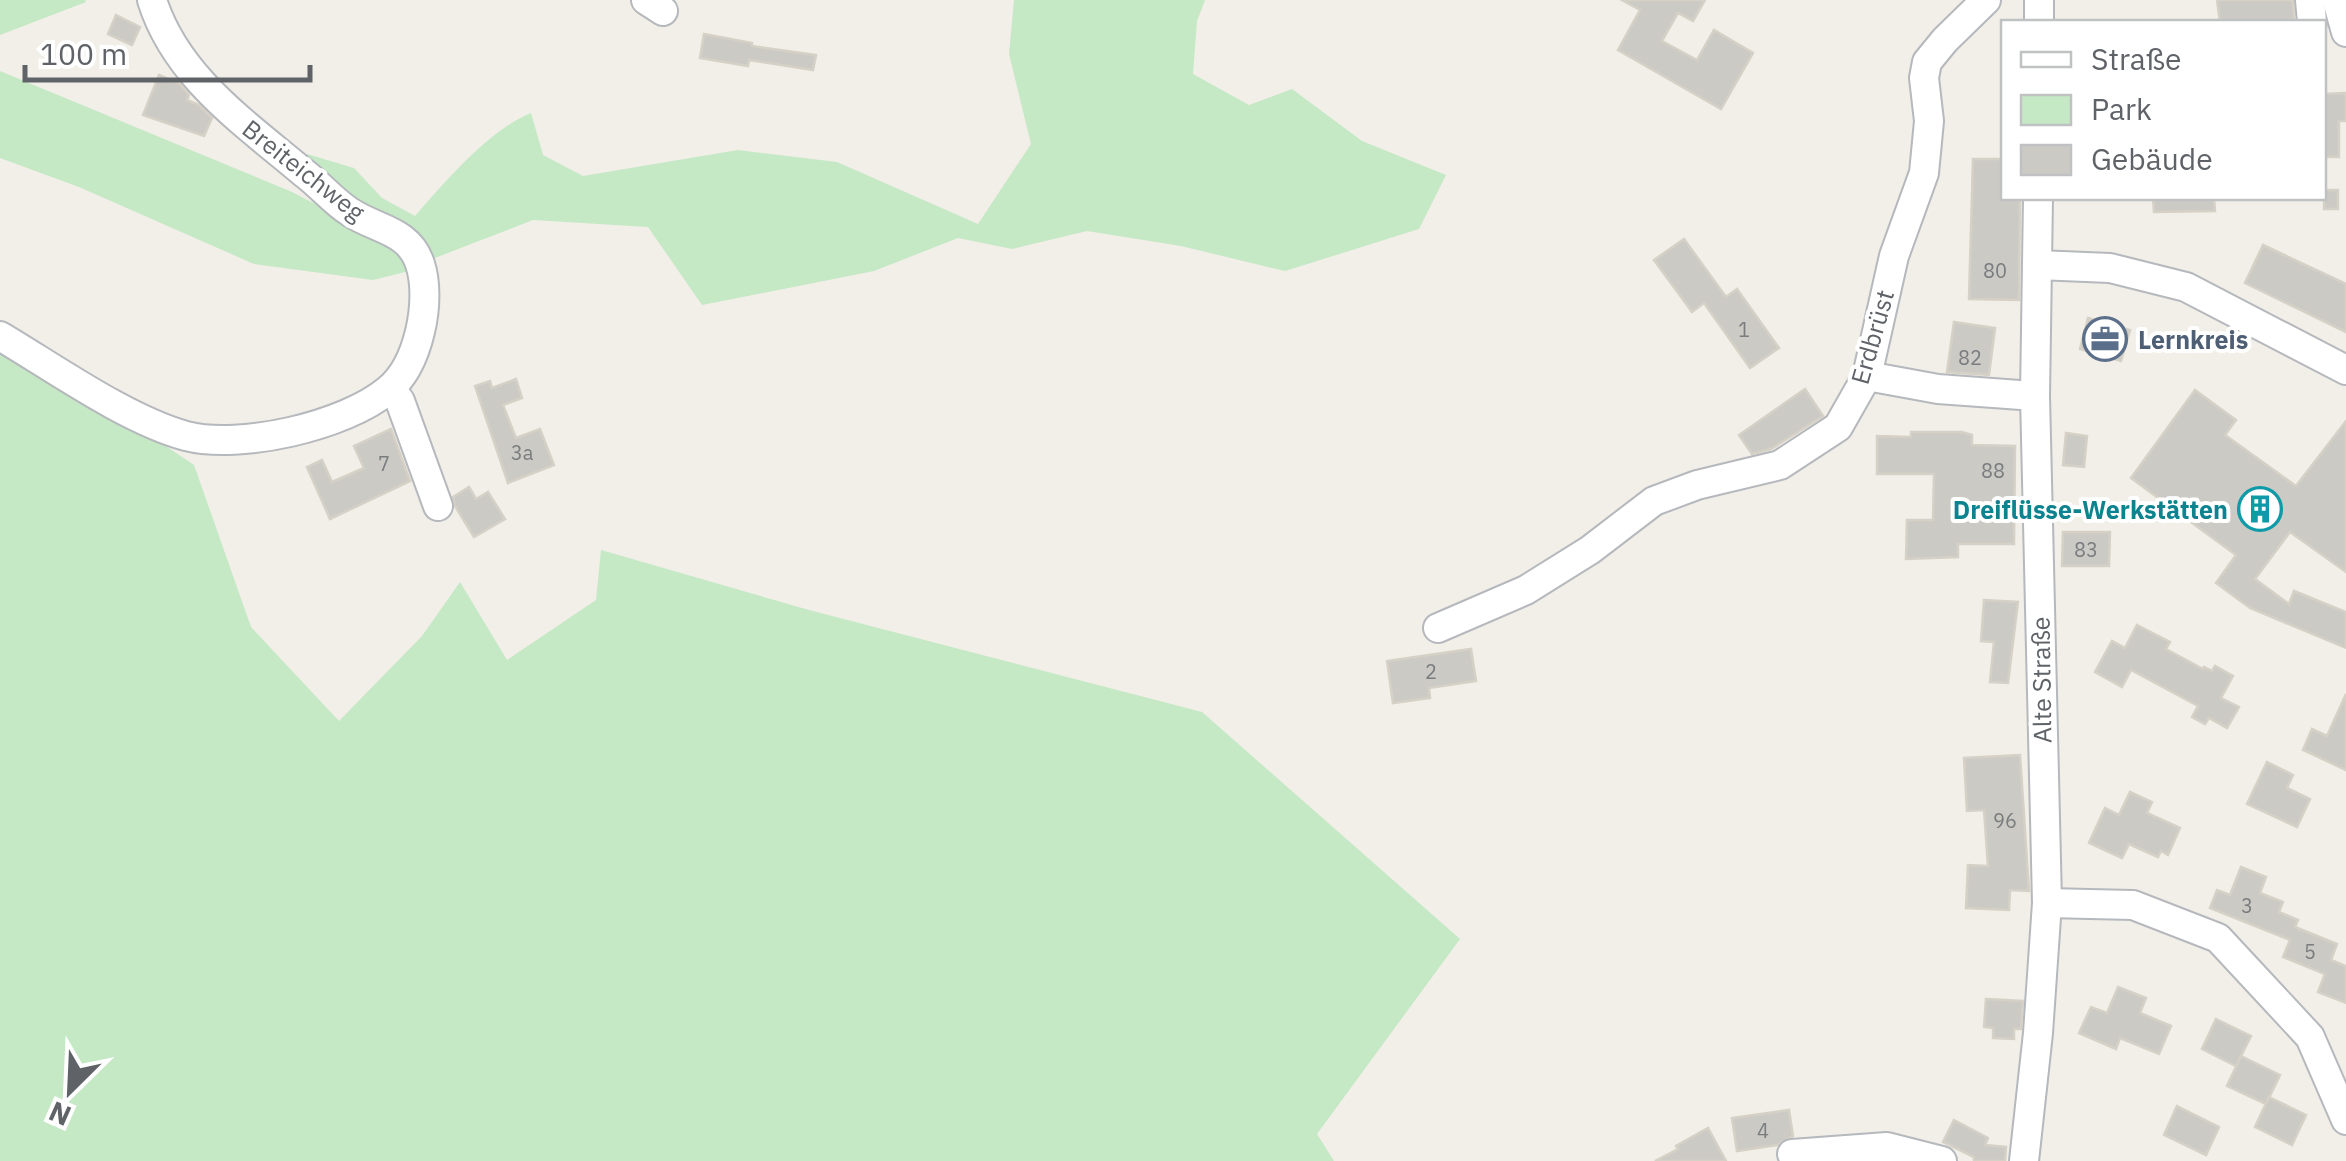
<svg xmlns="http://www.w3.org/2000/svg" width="2346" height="1161" font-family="'IBM Plex Sans',sans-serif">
<rect width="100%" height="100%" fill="#f1efe8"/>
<g fill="#c5e8c5">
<path d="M0 0H85L86 2 0 35Z"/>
<path d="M1014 0H1205L1197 21 1193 74 1249 105 1292 89 1362 141 1446 175 1419 229 1285 271 1181 246 1087 231 1012 249 958 238 874 271 702 305 648 227 533 220 427 261 296 161 307 154 354 168 382 198 415 216C445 182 489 130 531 113L543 155 583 176 738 150 837 162 978 224 1031 144 1009 54Z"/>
<path d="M0 71 292 192 319 206 357 233 392 246 406 261 409 271 373 280 254 264 79 187 0 158Z"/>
<path d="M0 346 118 414 194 465 251 627 339 721 422 636 460 582 507 660 596 600 601 550 809 610 1202 712 1460 939 1317 1134 1334 1161H0Z"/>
</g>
<g fill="#cccac5" stroke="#d6d1c6" stroke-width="2.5">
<path d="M1622 0H1705L1693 21 1678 13 1662 41 1697 60 1714 30 1753 53 1721 109 1618 50 1640 10Z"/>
<path d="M2217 0H2293L2294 22H2220Z"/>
<path d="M116 15 140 27 132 45 108 34Z"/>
<path d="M704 34 752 43V46L816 55 813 70 749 60 748 66 700 58Z"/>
<path d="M159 75 180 84 189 95 187 100 199 105 212 118 204 136 143 115Z"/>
<path d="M2346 93V121H2339V157H2324V94Z"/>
<path d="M1973 159H2004V198H2020L2019 300 1969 299Z"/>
<rect x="2324" y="190" width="14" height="19"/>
<path d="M2153 198H2214L2215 211 2154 212Z"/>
<path d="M1684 239 1726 297 1737 289 1779 348 1750 368 1704 303 1692 312 1654 260Z"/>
<path d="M2263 245 2346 284V332L2245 283Z"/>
<path d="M2088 318 2130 330 2121 361 2080 349Z"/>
<path d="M1954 322 1995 328 1989 375 1947 372Z"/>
<path d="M516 379 522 398 503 405 516 438 540 429 554 465 508 483 475 386 490 381 492 388Z"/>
<path d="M1805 389 1823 416 1771 449 1752 454 1739 435Z"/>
<path d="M2195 390 2236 420 2225 435 2296 486 2346 421V572L2290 532 2255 579 2289 604 2294 591 2346 612V648L2250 608 2216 583 2236 555 2131 478Z"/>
<path d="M391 429 410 481 330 519 307 467 322 460 332 482 364 468 354 446Z"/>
<path d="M1911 432H1962L1972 435V445L2015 446 2014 544H1958V557L1906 559 1907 520H1933L1934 474H1877V436L1911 437Z"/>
<path d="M2066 433 2087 436 2084 467 2063 465Z"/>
<path d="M469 487 476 499 488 492 505 519 474 537 455 506 453 497Z"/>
<path d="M2063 532H2110L2109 566H2062Z"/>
<path d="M1984 600 2018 602 2008 683 1990 682 1994 642 1981 641Z"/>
<path d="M2137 625 2170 642 2166 649 2203 669 2204 667 2212 671 2215 666 2233 676 2221 698 2239 707 2227 728 2209 718 2205 724 2192 717 2198 706 2131 670 2122 687 2095 672 2112 641 2125 648Z"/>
<path d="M1471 649 1476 681 1429 688 1430 698 1393 703 1387 661Z"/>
<path d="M2346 694V770L2303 750 2312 729 2327 736Z"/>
<path d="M2020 755 2029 891 2010 890 2009 910 1966 908 1968 865 1988 866 1984 810 1967 811 1964 758Z"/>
<path d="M2267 762 2293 775 2287 788 2310 799 2297 827 2247 804Z"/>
<path d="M2130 792 2152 802 2147 813 2180 828 2168 855 2161 851 2158 857 2129 844 2122 858 2089 843 2105 808 2119 815Z"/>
<path d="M2241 867 2266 877 2260 893 2283 902 2279 912 2298 920 2295 927 2337 944 2331 960 2346 966V1003L2318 992 2325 974 2283 957 2290 940 2210 908 2217 890 2230 895Z"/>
<path d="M2118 987 2146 998 2140 1013 2171 1026 2159 1054 2120 1038 2116 1049 2079 1033 2091 1007 2107 1013Z"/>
<path d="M1986 999 2023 1001 2021 1029H2014V1039L1993 1038V1028L1984 1027Z"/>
<path d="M2216 1019 2251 1036 2236 1066 2202 1049Z"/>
<path d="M2241 1056 2280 1075 2266 1104 2227 1086Z"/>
<path d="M2269 1097 2306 1115 2292 1145 2255 1127Z"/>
<path d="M2177 1106 2219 1127 2206 1155 2164 1135Z"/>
<path d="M1789 1110 1793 1136 1777 1145 1737 1151 1732 1118Z"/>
<path d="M1954 1120 1988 1138 1985 1145 2006 1147 2005 1161H1974V1157L1943 1142Z"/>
<path d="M1708 1128 1726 1161H1655L1678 1149 1676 1146Z"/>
</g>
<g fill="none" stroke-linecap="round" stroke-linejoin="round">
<g stroke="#b5b8bc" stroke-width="32">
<g id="minor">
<path d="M646 0 663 11"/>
<path d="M2310 0 2312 22"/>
<path d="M2337 0 2346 32"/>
<path d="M2039 22V0"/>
<path d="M2037 265 2110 268 2186 287 2346 370"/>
<path d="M0 336C54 368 127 420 186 436 240 450 345 426 388 390 419 365 432 300 420 264 409 230 377 230 350 212 334 202 320 185 304 173 245 123 176 77 152 0"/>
<path d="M1867 376 1938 389 2035 396"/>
<path d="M391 389 400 401 438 506"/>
<path d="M1438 628 1526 590 1590 550 1654 501 1697 485 1780 465 1838 427 1867 376 1894 256 1924 173 1929 121 1924 78 1927 62 1945 40 1986 0"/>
<path d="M2047 903 2133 905 2218 938 2310 1037 2346 1120"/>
<path d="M1792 1154 1887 1147 1942 1161"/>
<path d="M2024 1161 2038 1033 2047 903 2035 396 2038 198"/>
</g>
</g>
<use href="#minor" stroke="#fff" stroke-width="28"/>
</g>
<defs>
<g id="office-ring" transform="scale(2.25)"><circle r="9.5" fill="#fff" stroke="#5c6f8a" stroke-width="1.5"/><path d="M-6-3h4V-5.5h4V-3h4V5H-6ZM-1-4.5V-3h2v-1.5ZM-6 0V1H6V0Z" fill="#5c6f8a"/></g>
<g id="building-ring" transform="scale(2.25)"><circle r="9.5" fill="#fff" stroke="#0f9aa8" stroke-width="1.5"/><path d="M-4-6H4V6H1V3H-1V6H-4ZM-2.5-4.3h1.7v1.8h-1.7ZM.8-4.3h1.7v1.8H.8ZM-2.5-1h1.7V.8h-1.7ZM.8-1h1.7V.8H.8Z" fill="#0f9aa8"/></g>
</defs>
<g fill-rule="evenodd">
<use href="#office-ring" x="2105" y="339"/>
<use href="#building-ring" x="2260" y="509"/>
</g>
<g text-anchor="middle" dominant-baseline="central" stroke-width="8" stroke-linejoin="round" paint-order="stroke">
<g font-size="20" fill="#7a7d7f">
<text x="1995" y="270">80</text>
<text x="1744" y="329">1</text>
<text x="1970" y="357">82</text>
<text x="522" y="452">3a</text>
<text x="384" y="463">7</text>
<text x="1993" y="470">88</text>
<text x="2086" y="549">83</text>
<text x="1431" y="671">2</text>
<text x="2005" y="820">96</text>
<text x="2247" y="905">3</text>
<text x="2310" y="951">5</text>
<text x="1763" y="1130">4</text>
</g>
<g font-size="25" fill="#5f6368" stroke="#fff">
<text transform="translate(304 170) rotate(38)">Breiteichweg</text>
<text transform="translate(1872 337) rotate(-74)">Erdbrüst</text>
<text transform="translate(2041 680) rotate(-91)">Alte Straße</text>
</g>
<g font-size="25" font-weight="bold" fill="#4e5e75" stroke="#fff" text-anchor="start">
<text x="2138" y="339">Lernkreis</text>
</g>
<g font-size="25" font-weight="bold" fill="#0d838f" stroke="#fff" text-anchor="end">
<text x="2228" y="509">Dreiflüsse-Werkstätten</text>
</g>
</g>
<rect x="2001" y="20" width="325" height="180" fill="#ffffff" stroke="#bfc1c3" stroke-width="2.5"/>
<rect x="2021" y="52" width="50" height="15" fill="#ffffff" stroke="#bfc1c3" stroke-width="2.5"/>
<text x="2091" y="70" font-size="30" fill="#5f6368">Straße</text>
<rect x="2021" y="95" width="50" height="30" fill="#c5e8c5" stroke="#bfc1c3" stroke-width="2.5"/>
<text x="2091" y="120" font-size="30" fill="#5f6368">Park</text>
<rect x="2021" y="145" width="50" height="30" fill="#cccac5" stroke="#bfc1c3" stroke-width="2.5"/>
<text x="2091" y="170" font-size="30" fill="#5f6368">Gebäude</text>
<g transform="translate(70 1091) rotate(204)" stroke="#ffffff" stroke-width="8" paint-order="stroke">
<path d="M0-8L18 38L0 25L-18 38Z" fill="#5f6368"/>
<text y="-15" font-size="28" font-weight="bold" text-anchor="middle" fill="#5f6368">N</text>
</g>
<path d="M25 65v15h285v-15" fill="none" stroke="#5f6368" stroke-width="5"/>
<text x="40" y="65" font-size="30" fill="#5f6368" stroke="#ffffff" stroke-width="8" paint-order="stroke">100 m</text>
</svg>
